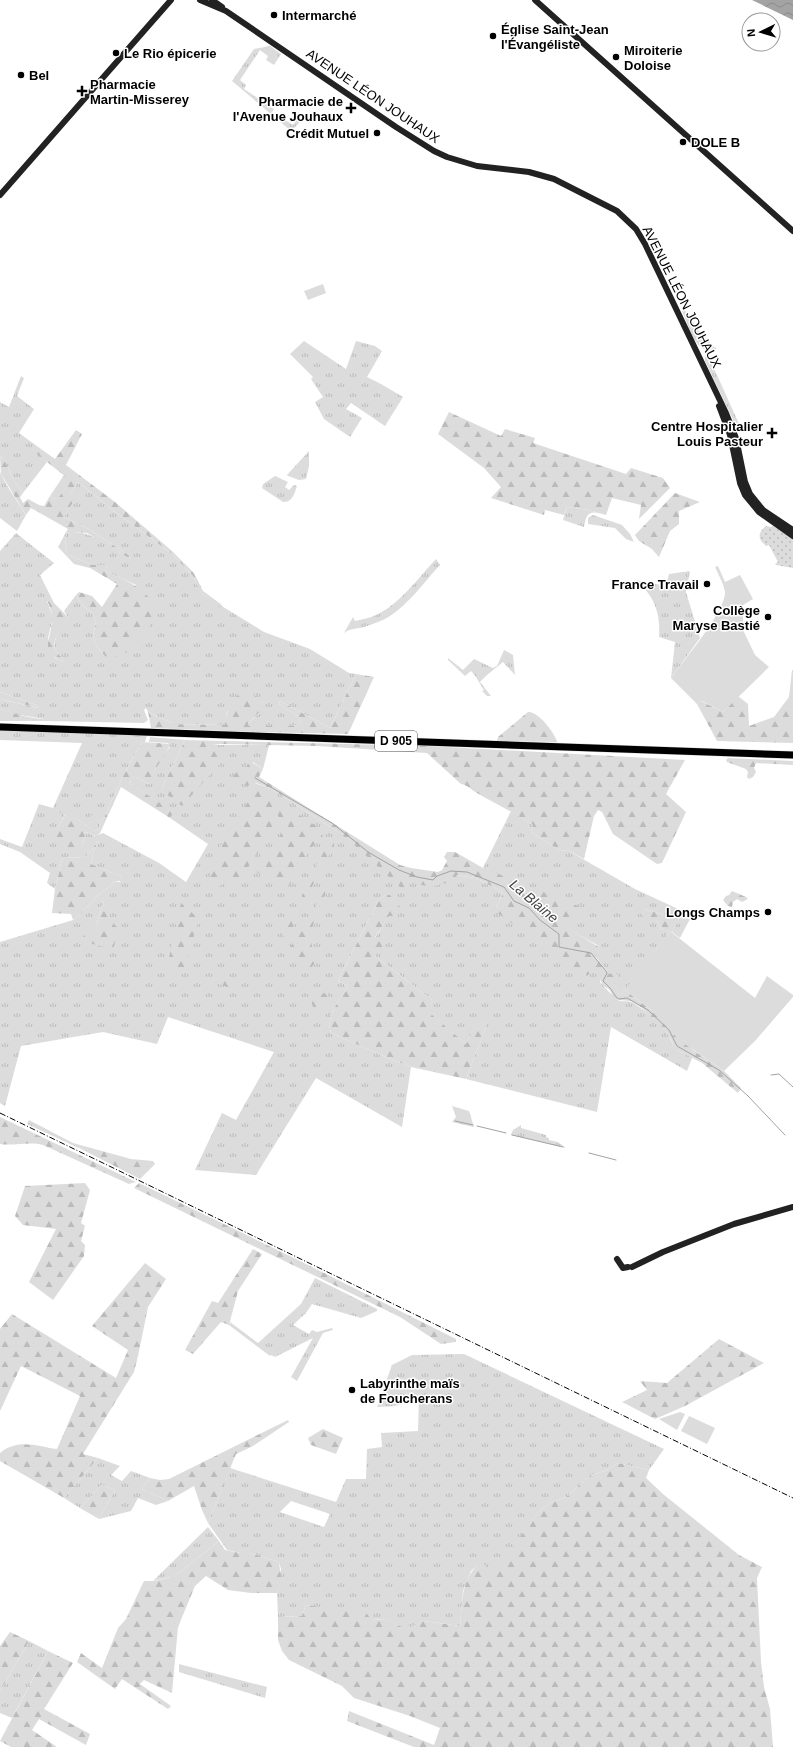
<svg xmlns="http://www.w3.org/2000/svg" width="793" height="1747" font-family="Arial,sans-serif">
<defs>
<pattern id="grass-tufts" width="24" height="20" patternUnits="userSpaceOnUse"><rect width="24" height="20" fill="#dcdcdc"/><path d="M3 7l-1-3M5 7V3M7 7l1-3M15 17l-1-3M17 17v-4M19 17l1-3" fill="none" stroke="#bbb"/></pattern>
<pattern id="forest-firs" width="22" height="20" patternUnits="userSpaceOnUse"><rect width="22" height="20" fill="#dcdcdc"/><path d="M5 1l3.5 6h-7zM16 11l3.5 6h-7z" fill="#bbb"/></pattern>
<pattern id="park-dots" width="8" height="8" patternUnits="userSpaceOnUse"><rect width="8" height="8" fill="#dcdcdc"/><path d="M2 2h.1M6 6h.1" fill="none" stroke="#bbb" stroke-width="1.8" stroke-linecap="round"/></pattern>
<pattern id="water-waves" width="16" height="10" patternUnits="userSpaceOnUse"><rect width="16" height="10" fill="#a3a3a3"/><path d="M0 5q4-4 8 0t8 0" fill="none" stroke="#8b8b8b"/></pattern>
</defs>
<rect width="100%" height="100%" fill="#fff"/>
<g fill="url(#grass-tufts)" fill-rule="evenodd">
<path d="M270 46 281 54 274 65 266 60 268 56 260 50 240 80 246 85 244 89 274 109 272 112 293 125 296 121 292 118 293 117 300 122 291 131 232 81 254 49Z"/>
<path d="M684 309 694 323 693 325 714 347 717 348 715 350C695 355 689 326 682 311Z"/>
<path d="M304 341 346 369 356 341 375 346 382 351 367 377 381 384 403 397 385 426 351 403 346 409 362 418 350 437 324 419 315 402 323 397 311 379 313 377 290 354Z"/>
<path d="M708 356 712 357 714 362 712 364 740 426 743 425 742 429 740 427 737 428 705 361V357Z"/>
<path d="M21 376 24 378 17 396 34 409 19 433 41 449 38 454 47 462 23 493 13 479 4 459 0 456V402L9 407Z"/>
<path d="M309 451V466L306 479 299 480 288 476 287 475Z"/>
<path d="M0 472 6 484 26 515 17 531 0 518Z"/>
<path d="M64 475 72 481 58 498 54 499 50 496Z"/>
<path d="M275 476 288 482 285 487 289 490 294 485 297 486C294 494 293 502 283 502L262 488 263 484Z"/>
<path d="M78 482 114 511 172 554 193 576 202 594 264 632 310 649 349 673 356 674 330 728 280 701 279 704 299 717 301 723 294 726H249L248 724 258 714 263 703 247 691 227 712 225 725 174 724 148 712 146 708 144 710 148 720 144 723 44 721V719L14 714 0 709V699L38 708 39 706 0 692V551L16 533 54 563 40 575 52 599 47 601 53 617 48 638 55 658 62 662 63 658C45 647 60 630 68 617L64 611 76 595 83 606 93 613 96 622 93 636 97 647 105 656 136 585 105 571 107 565H93L68 555 65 548 66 538 64 536 66 532 71 535 73 532C93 532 112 548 129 558L130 556 90 530 64 517 75 497 71 493Z"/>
<path d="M567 507 589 510 606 515C591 511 587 510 584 527L563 520Z"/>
<path d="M593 515 622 525 630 534 634 542 626 539 615 528 588 524V518Z"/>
<path d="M436 559 440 565C424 582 409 604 390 616 382 621 373 624 364 627 357 629 350 628 344 633L353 617 355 621C362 619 370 618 376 615 400 604 418 578 436 559Z"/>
<path d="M690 571 686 592 700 638 671 678 675 642 659 637C661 613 654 596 636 580L666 586 669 574Z"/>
<path d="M504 650 513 655 515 675 503 662C495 669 487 674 480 682L491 696H487L482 691 484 690C479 683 477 677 471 671L465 676 448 660V658L463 670 474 659 493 668 497 666Z"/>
<path d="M0 730 147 735 145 742H142L123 776 103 820 90 816 101 822 99 829 97 831C87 829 82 821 74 817 69 814 61 812 55 810L65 814 56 832 82 846 86 832 95 836 103 833 159 863 186 882 208 844 170 818 173 812 129 783 134 776 149 784 160 759 170 747 168 743 149 742 150 737 185 740 161 790 212 745H269L263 769 253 762 245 772 254 783 270 788 329 826 410 882 456 875 475 878 501 891 503 893 496 908 587 976 596 966 603 973 600 982C602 985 617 1000 620 1001 625 1002 630 1000 635 1004 647 1012 662 1025 670 1038 672 1041 673 1046 676 1049 680 1053 687 1054 692 1058L687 1071 611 1027 597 1112 466 1079 487 1024 479 1020 466 1044 430 1014 432 1000 375 956V938L389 915 399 907 390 895H385L378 901 338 981 348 986C340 1000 325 1016 331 1033L381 1055 411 1067 402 1127 316 1078 256 1175 195 1170 222 1113 236 1120 274 1052 168 1017 157 1044 103 1032 21 1046 5 1106 0 1103V942L73 920C87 910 96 893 112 885L113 881 120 882 122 877 91 864 94 850 99 842 98 841 85 858 65 857 62 859 55 889 47 883 50 873 20 852 0 844V839L22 847 39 804 53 808 82 743 0 740ZM103 901 109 919 81 941 96 927Z"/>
<path d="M511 811 533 825 531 832 559 850 569 851 635 889 676 908 675 916 673 917 644 909 650 919 658 922 661 929 670 931 632 982 621 995 618 993 607 971 595 956 599 946 568 929 483 868Z"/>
<path d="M681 911 692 915 680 938 672 932 679 919Z"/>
<path d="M452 1106 469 1111 474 1127 452 1122 456 1117Z"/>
<path d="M29 1120 73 1143V1144L83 1149V1150L27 1124Z"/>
<path d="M521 1125V1128L546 1135V1137L549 1138V1140L558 1142 566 1148 511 1135 509 1139 513 1130Z"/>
<path d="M315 1278 377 1309V1311L361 1318 312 1304 306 1313 293 1325 309 1334 312 1330 317 1332 332 1328 333 1330 323 1333 297 1381 291 1377 313 1338 275 1357 271 1355 270 1356 229 1325 230 1322 258 1343 301 1304Z"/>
<path d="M464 1354 664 1449 649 1470 618 1463 605 1471 591 1475 566 1497 550 1503 538 1512 495 1573 480 1563 471 1571 463 1591 460 1626 424 1621 406 1630 387 1620 371 1619 306 1605 302 1616 278 1617 277 1593 281 1569 279 1562 250 1553H240L227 1550 208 1523 230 1468 336 1502 346 1479H366L367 1449 382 1447 381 1433 418 1431 419 1400 395 1406 377 1407 392 1365 412 1355ZM291 1501 330 1514 324 1527 280 1512Z"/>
<path d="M98 1458 120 1466 111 1475 122 1481 131 1471 150 1478 142 1489 168 1501 156 1505 138 1498 131 1511 99 1519 115 1490 102 1485 80 1508 64 1498Z"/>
<path d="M208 1527 219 1541 175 1576 153 1581Z"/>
<path d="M29 1641 48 1651 12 1718 0 1713V1691Z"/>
<path d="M179 1664 267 1687 265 1698 179 1672Z"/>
</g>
<g fill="url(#forest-firs)">
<path d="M449 412 501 436 505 429 535 438 533 443 626 474 631 468 663 478 670 488 639 519 641 505 612 498 606 515 589 510 567 507 564 515 545 510 544 515 491 498 501 487 484 468 438 434Z"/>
<path d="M76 430 82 434 66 465 115 502 172 551 194 573 203 591 222 605 220 607 201 593 193 576 172 554 114 511 78 482 71 493 76 497 64 517 90 530 130 556 129 558 87 533 74 532 71 535 66 532 68 529 31 508 26 515 1 474 0 456 4 459 13 479 23 493 20 497 23 503 28 499 39 505 44 506 50 496 54 499 58 498 71 481 37 454 41 449 55 459Z"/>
<path d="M675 493 700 502 679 511V524L670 531 659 557 652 549 639 541 635 535Z"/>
<path d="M64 536 66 538 65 548 68 555 93 565H107L105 571C123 579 161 593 153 619 148 632 135 643 126 653L121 652 113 658 105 656 97 647 93 636 96 622 93 613 83 606 76 595 79 592 92 596 102 607 117 584 90 568 74 564 58 547Z"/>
<path d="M52 599 54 603 68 617C61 631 44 646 63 658L62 662C38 648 52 640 52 619 53 612 49 606 47 600Z"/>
<path d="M792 670H793V743L717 741 697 704 701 701 723 712 738 696 748 704 749 726 774 717 789 697Z"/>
<path d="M356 674 374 677 348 734 255 732 151 728 148 712 174 724 225 725C226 712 233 693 247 691 253 695 263 699 264 707L248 724 249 726H294L301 723 299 717 279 704 280 701 330 728Z"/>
<path d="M0 692 39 706V708L0 699Z"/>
<path d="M0 709C14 714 29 718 44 719V721H0Z"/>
<path d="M528 712C538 711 555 733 557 742L497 741 498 737Z"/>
<path d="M185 740 428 746 685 760 666 794 686 812 662 863 657 864 613 834 602 812 598 810 594 816 584 859 569 851 559 850 531 832 533 825C515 813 496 804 477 793 471 790 468 785 461 784L427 753 317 746 221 744 212 745 225 758 182 806 161 790Z"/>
<path d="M142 742 171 744 155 770 152 783 149 784 134 776 129 783 174 812 170 818 121 787 100 833 96 836 86 832 82 846 77 853 68 851 51 840 65 815 55 810 57 808C62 811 69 813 75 817 81 821 88 829 97 831L99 829 101 822 90 817 91 815 103 820 123 776Z"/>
<path d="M728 758 793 761V765L756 763 754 768 756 772 753 777 749 779 747 777 748 772 746 769 727 762 726 760Z"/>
<path d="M250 761 263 769 259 777 400 865 411 868 438 872 442 870 447 861 444 857 447 852H455L483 868 578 906 569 929 599 947 595 957 609 974 613 973 617 974 620 979 619 984 615 986 618 993 621 995 625 990 651 1010 693 1050 724 1071 741 1088 738 1093 702 1063 675 1049 671 1039 663 1029 642 1008 631 1001 619 1000 614 998 610 990 602 985 600 977 602 973 596 967 587 976 496 912V908L503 893 501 891 475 878 457 875 454 881 430 887 410 882 407 888 400 887 350 841 329 826 270 788 256 783 247 786 233 776 239 770 245 772Z"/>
<path d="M257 788 275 797 270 811 275 828 240 879 225 881 220 886 208 889 206 886 221 855 219 848Z"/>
<path d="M280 802 316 826 323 836 311 848 286 891 257 872 281 834 278 808Z"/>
<path d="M98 841 99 842 94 850 91 864 122 877 121 881H113L112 885C96 893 87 910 73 920L71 914 52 913 55 889 62 859 65 857 85 858Z"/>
<path d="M329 843H334V846L313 884 309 898 286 938 282 936 294 916 313 871Z"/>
<path d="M339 868H340C327 892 308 919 312 947 319 953 317 961 311 968L299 962 288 951Z"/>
<path d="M732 891 746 897 748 899 742 902 737 899 733 902 732 907 728 906 723 900 726 896 729 895Z"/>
<path d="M385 895H390L400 907V913L395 916H389L375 937 384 945 375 956 432 1000 431 1014 466 1044 479 1019 487 1024 466 1079 411 1067 381 1055 331 1033C325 1016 340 1000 348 986L338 981 378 901Z"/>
<path d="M103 901H107L106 908 110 912 109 919 119 929 113 949 81 941 86 932 96 927Z"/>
<path d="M181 903 199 919 183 971 167 967Z"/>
<path d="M676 908 681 911 679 919 672 932 661 929 658 922 646 919 640 913 641 909H644L673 917 675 915Z"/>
<path d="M225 973 229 974 231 980 247 990 246 993 249 995V997L207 978V976L218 980 222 974Z"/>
<path d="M323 993 327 994 329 998 321 1010 317 1011 314 1009 311 1002Z"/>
<path d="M0 1117 136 1182 129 1184 43 1145C29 1141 15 1146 0 1144Z"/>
<path d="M73 1143 131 1159 153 1161 155 1164 140 1179 83 1150V1149L73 1144Z"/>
<path d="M85 1183 90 1190 81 1223 85 1226 81 1241 85 1245 84 1256 53 1300 29 1282 56 1229 23 1225 15 1216 25 1186Z"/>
<path d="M139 1183 294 1258 456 1339V1342L441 1344 400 1317 134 1188Z"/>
<path d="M253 1249 262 1254 238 1291 229 1325 221 1322 193 1354 185 1350 212 1301 218 1303Z"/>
<path d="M145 1263 166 1279 148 1307 138 1356 134 1372 83 1454 98 1458 64 1498 0 1461V1453C18 1438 36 1446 57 1449L80 1396 21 1366 0 1411V1329L12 1314 116 1378 128 1350 92 1326Z"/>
<path d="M719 1339 764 1363 685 1406 655 1419 622 1402 647 1390 640 1381 667 1383Z"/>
<path d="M288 1420 289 1422 253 1446 236 1454 208 1523 202 1510 194 1486 168 1501 142 1489 150 1478 160 1480 169 1479Z"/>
<path d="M323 1429 343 1438 336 1454 311 1445 308 1438Z"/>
<path d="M618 1463 649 1470 646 1478 663 1494 739 1555 762 1567 757 1578 761 1662 764 1687 770 1709 773 1747H414L347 1721 349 1711 434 1745 440 1728 410 1716 354 1698 342 1686 289 1660 282 1651 278 1640V1617L302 1616 306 1605 367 1614 371 1619 387 1620 406 1629 424 1621 460 1626C463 1600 460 1582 480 1562L495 1572 538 1512 550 1503 566 1497 591 1475 605 1471Z"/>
<path d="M102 1485 115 1490 99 1519 80 1508Z"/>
<path d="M219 1541 225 1550 240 1553H250L279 1562 281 1577 277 1593H251L228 1590 206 1576 195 1586 178 1627 172 1693 144 1680 140 1684 171 1706 168 1709 122 1679 115 1689 77 1662 81 1653 102 1668 118 1628 126 1619 144 1581H155L175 1576Z"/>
<path d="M10 1632 29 1641 0 1691V1646Z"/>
<path d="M48 1651 73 1663 44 1709 90 1734 86 1745 39 1719 32 1730 57 1747H11L0 1741Z"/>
</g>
<path fill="url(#park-dots)" d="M766 526 771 527 773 526 793 539V568L776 565 775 564 778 562 769 545 766 546C757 538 758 533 766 526Z"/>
<g fill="#dcdcdc">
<path d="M323 284 326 293 308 300 304 291Z"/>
<path d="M718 566 725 582 740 575 753 599 743 605V630L755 655 769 667 723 712 702 701 697 704 671 678C684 660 724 613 725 593 725 586 718 574 715 567Z"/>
<path d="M670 931 755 998 767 976 793 995V997L755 1041 724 1071 679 1040 651 1010 625 990Z"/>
<path d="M680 1412 685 1414 677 1430 659 1419Z"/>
<path d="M689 1416 715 1428 707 1444 681 1431Z"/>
</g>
<path fill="url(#water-waves)" d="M752 0H793V20Z"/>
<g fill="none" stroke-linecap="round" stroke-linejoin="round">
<g stroke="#a3a3a3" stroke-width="1">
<path d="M255 778 332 823 368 852 399 870 417 877 433 880 437 876 451 871 467 872 504 887 514 901 529 908 540 920 559 934V947L591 953 606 971 607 973 603 981 610 988 616 997 619 999 627 998 648 1010 669 1030 677 1046 719 1070 748 1096 785 1135"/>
<path d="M771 1075 779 1074 793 1087"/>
<path d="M455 1121 473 1125"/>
<path d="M477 1126 506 1133"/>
<path d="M512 1135 563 1147"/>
<path d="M589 1153 616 1160"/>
</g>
<g stroke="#dbdbdb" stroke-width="8">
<path id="primary" d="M0 727 793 755"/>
</g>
<g stroke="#222" stroke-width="6">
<path d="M200 0 226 11 396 127 434 151 447 157 477 166 529 172 554 179 617 211 636 229 645 244 726 413 736 438 745 482 750 494 763 510 793 530"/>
<path d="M212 0 222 7"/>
<path d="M535 0 793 231"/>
<path d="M0 195 171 0"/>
<path d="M719 406 730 435 740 483 745 495 759 512 793 536"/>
<path d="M617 1259 623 1268 628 1267"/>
<path d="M632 1267 663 1252 734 1224 793 1207"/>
</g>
<use href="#primary" stroke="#000" stroke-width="7"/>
<path stroke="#000" stroke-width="1" stroke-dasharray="6 2 1 2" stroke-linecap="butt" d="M0 1113 793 1498"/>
</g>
<g fill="#000" stroke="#fff" stroke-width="1.5">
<circle cx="274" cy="15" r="4"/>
<circle cx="493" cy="36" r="4"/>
<circle cx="116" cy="53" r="4"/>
<circle cx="616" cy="57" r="4"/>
<circle cx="21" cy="75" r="4"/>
<path d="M80 85h4v4h4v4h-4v4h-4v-4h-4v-4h4z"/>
<path d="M349 102h4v4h4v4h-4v4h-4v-4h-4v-4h4z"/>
<circle cx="377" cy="133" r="4"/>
<circle cx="683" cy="142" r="4"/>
<path d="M770 427h4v4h4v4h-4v4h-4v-4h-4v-4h4z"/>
<circle cx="707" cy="584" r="4"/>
<circle cx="768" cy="617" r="4"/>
<circle cx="768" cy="912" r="4"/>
<circle cx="352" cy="1390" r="4"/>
</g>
<g text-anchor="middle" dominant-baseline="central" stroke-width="3" stroke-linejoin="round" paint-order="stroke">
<rect fill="#fff" stroke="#4c4c4c" stroke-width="1" x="375" y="731" width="42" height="20" rx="3"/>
<g font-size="12" font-weight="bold" fill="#000">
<text x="396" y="741">D 905</text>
</g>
<g font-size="13" font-weight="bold" fill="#000" stroke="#fff" text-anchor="start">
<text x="282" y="15">Intermarché</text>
<text x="501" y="29">Église Saint-Jean<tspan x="501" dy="15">l'Évangéliste</tspan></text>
<text x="624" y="50">Miroiterie<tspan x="624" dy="15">Doloise</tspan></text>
<text x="124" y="53">Le Rio épicerie</text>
<text x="29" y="75">Bel</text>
<text x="90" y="84">Pharmacie<tspan x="90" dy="15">Martin-Misserey</tspan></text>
<text x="343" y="101" text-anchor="end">Pharmacie de<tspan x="343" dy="15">l'Avenue Jouhaux</tspan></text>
<text x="369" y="133" text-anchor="end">Crédit Mutuel</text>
<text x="691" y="142">DOLE B</text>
<text x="763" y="426" text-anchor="end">Centre Hospitalier<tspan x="763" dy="15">Louis Pasteur</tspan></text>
<text x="699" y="584" text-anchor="end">France Travail</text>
<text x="760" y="610" text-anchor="end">Collège<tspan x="760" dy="15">Maryse Bastié</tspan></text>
<text x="760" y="912" text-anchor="end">Longs Champs</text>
<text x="360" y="1383">Labyrinthe maïs<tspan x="360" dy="15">de Foucherans</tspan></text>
</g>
<g font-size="13" fill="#000" stroke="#fff">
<text transform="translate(373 96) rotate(34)">AVENUE LÉON JOUHAUX</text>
<text transform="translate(682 297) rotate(63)">AVENUE LÉON JOUHAUX</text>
</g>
<g font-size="14" font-style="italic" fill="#444" stroke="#fff">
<text transform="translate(534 901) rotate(40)">La Blaine</text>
</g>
</g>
<g transform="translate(761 32) rotate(265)"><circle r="19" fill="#ffffff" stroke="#999999"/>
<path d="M0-3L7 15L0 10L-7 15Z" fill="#000000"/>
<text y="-6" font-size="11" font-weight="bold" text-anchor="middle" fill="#000000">N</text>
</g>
</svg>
